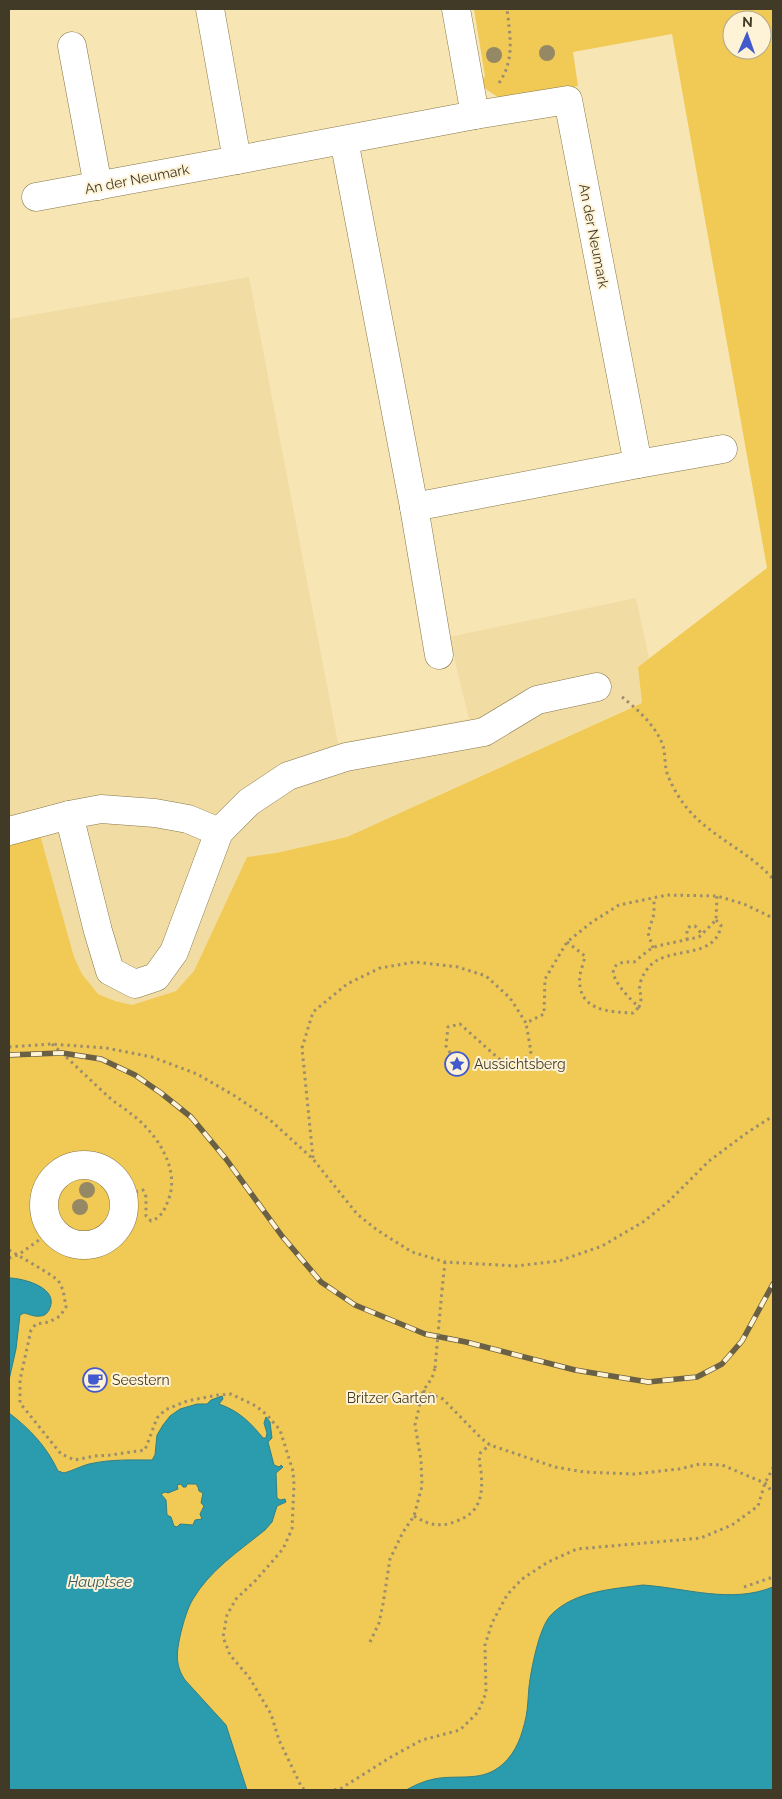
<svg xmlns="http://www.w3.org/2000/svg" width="782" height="1799" font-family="Raleway,sans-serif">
<rect width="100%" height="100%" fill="#f7e5b4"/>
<path fill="#f1dca4" d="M249 277 338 743 469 719 449 637 636 598 649 658 638 667 642 703 634 706 347 837 276 853 247 857 194 971 176 991 132 1005 115 1001 98 994 82 974 74 957 40 836 9 846V319Z"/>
<path fill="#f1c955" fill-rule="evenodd" d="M474 9H773V1790H9V846L40 835 74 957 82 974 98 994 115 1001 132 1005 176 991 194 971 247 857 276 853 347 837 642 703 638 667 767 568 672 34 573 52 578 86 502 100 477 83 485 76ZM732 20H762V50H732Z"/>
<g fill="#2b9cae" stroke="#327f85" fill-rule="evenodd">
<path d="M9 1278C23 1278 61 1288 49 1310 47 1314 44 1316 40 1316 34 1317 29 1314 24 1313L20 1315 16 1349 9 1380Z"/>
<path d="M222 1396 223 1399 219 1404C239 1411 250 1422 263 1438H266L267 1433 264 1423 266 1417 270 1422 272 1438 268 1442 274 1465 279 1467 281 1465 283 1467 276 1473 277 1498 280 1500 285 1499 286 1502 277 1506 272 1522 265 1530C239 1551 210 1570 193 1599 187 1609 184 1621 181 1632 177 1650 174 1664 185 1680L226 1725 247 1790H9V1413C30 1429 47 1447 58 1471L64 1473C72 1471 81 1466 89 1464 111 1459 130 1460 152 1460L155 1455 157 1435 163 1425 170 1416 180 1409 197 1404H207L211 1400ZM181 1484 183 1487H186L187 1484H196L198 1487 199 1491 203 1493 201 1503 204 1506 200 1514 202 1519 195 1520 193 1525 180 1524 177 1527 174 1526 171 1517 167 1515 166 1500 161 1494 165 1492 168 1493 178 1489 177 1485Z"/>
<path d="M643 1585C686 1588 731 1604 773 1587V1790H406C415 1785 424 1781 434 1779 459 1774 482 1783 503 1764 517 1751 522 1735 526 1717 528 1707 528 1697 529 1687 531 1670 539 1627 551 1615 574 1591 613 1589 643 1585Z"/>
</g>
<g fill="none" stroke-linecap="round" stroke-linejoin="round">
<g stroke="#877749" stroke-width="29">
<g id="minor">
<path d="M456 9 475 115"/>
<path d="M72 46 98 186"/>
<path d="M237 160 475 115 568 100 638 464 414 507 344 140"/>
<path d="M36 197 237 160 210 9"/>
<path d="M638 464 723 449"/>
<path d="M414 507 439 655"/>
<path d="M69 815 98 931 110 971 135 984 156 977 174 952 219 832"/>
<path d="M9 831 69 815 101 809 155 813 188 819 219 832 249 802 288 776 346 757 484 732 537 700 597 687"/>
<circle cx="84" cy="1205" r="40"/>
</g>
</g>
<g stroke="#9b8e6c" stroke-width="3" stroke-dasharray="2.5 4" stroke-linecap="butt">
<path d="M499 83C515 60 510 35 507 9"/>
<path d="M622 697C637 709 654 724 662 743 666 752 664 763 667 773 670 782 677 795 683 803 707 836 747 849 773 879"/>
<path d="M716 920 721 925C716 961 667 945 649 967 645 971 641 979 640 984 638 993 644 995 639 1007 623 993 593 960 634 962L649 950 657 946 699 937 716 920 717 896"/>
<path d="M687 940V929L689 927 695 926 702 934"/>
<path d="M567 942 585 956C584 962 581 969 580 975 576 1010 607 1012 633 1013L639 1007"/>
<path d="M653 948 648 933 654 914V899"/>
<path d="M52 1044C72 1062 91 1081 111 1099 117 1104 124 1108 130 1113 155 1131 180 1167 169 1198 165 1209 162 1217 151 1221L146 1216V1197L143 1190 123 1195"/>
<path d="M9 1047 51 1044 106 1048 152 1057 197 1074 235 1096 269 1119 313 1159 357 1214 377 1230 412 1252 445 1262 516 1266 559 1261 602 1246 643 1222 668 1202 709 1161 748 1132 773 1116"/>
<path d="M457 1064 446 1046 448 1027 460 1024 498 1058 511 1067 523 1061 531 1052 526 1023"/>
<path d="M313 1158 302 1048 313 1012 347 984 380 968 415 962 458 967 486 976 510 998 526 1023 544 1014 545 979 567 942 592 922 619 905 667 895 717 896 744 904 773 918"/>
<path d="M9 1250 43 1270 58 1280 63 1290 66 1307 60 1316 49 1322 36 1324 31 1330 20 1380V1403L61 1454 75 1460 95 1456 110 1455 145 1450 157 1418 165 1410 187 1401 218 1395 231 1394 256 1406 267 1415 280 1430 293 1471 294 1485 292 1529 283 1549 256 1580 236 1599 227 1615 223 1637 230 1655 249 1677 271 1714 279 1740 302 1788 306 1790"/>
<path d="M9 1258 18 1255 53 1230"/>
<path d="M442 1290 445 1262"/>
<path d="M423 1391 443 1399 481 1438 490 1445 555 1467 584 1472 634 1474 679 1469 700 1464 722 1465 765 1483 773 1493"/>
<path d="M414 1516C429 1525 440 1528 457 1521 481 1512 483 1495 481 1471 480 1465 478 1458 481 1452 483 1450 488 1447 490 1445"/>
<path d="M744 1587 773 1577"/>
<path d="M370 1642 379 1623 383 1604 390 1559 403 1532 414 1516 422 1486 421 1460 415 1425 423 1391 432 1378 435 1368"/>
<path d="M334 1790 340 1789 391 1757 422 1740 460 1730 478 1712 486 1693 485 1645 492 1623 507 1595 522 1579 548 1562 577 1549 701 1538 732 1525 758 1506 765 1483 773 1468"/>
</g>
<use href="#minor" stroke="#fff" stroke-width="28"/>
<g stroke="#696045" stroke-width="5.5">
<path id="rail" d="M9 1055 62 1053 101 1059 135 1075 161 1093 191 1117 226 1159 282 1236 321 1282 355 1305 425 1334 466 1342 575 1370 648 1382 697 1377 722 1364 742 1341 773 1284"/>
</g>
<use href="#rail" stroke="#fef3d6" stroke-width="4" stroke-dasharray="11" stroke-linecap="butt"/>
<path stroke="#9b8e6c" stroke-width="3" stroke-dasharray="2.5 4" stroke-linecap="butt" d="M435 1368 442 1290"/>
</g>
<g fill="#958865">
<circle cx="547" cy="53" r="8"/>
<circle cx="494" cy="55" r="8"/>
<circle cx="87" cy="1190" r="8"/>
<circle cx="80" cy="1207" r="8"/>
</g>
<defs>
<g id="sight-ring" transform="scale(1.25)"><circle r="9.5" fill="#fef3d6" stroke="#425acd" stroke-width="1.5"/><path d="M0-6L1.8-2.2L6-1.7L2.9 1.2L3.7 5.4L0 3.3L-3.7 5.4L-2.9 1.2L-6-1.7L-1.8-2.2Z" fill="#425acd"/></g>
<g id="cafe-ring" transform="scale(1.25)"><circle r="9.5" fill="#fef3d6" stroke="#425acd" stroke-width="1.5"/><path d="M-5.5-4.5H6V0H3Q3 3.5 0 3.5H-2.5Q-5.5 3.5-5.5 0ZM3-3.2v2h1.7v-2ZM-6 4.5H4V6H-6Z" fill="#425acd"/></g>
</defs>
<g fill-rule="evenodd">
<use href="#sight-ring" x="457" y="1064"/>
<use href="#cafe-ring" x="95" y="1380"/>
</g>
<g text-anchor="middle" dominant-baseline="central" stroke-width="4" stroke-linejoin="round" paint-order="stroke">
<g font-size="14" fill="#413a26" stroke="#fef3d6">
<text transform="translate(137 179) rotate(-11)">An der Neumark</text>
<text transform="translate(594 236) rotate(79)">An der Neumark</text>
</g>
<g font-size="14" fill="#413a26" stroke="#fef3d6" text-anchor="start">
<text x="474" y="1064">Aussichtsberg</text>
<text x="112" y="1380">Seestern</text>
</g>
<g font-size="14" fill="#443b24" stroke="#fef3d6">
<text x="391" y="1398">Britzer Garten</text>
</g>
<g font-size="15" font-style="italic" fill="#395a60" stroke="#fef3d6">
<text x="100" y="1582">Hauptsee</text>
</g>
</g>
<rect width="782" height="1799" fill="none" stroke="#413a26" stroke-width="20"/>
<g transform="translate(747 35) rotate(2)"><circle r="24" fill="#fef3d6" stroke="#b2a990"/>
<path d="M0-4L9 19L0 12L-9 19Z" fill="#425acd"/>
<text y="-8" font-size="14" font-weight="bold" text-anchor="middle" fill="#413a26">N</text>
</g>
</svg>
